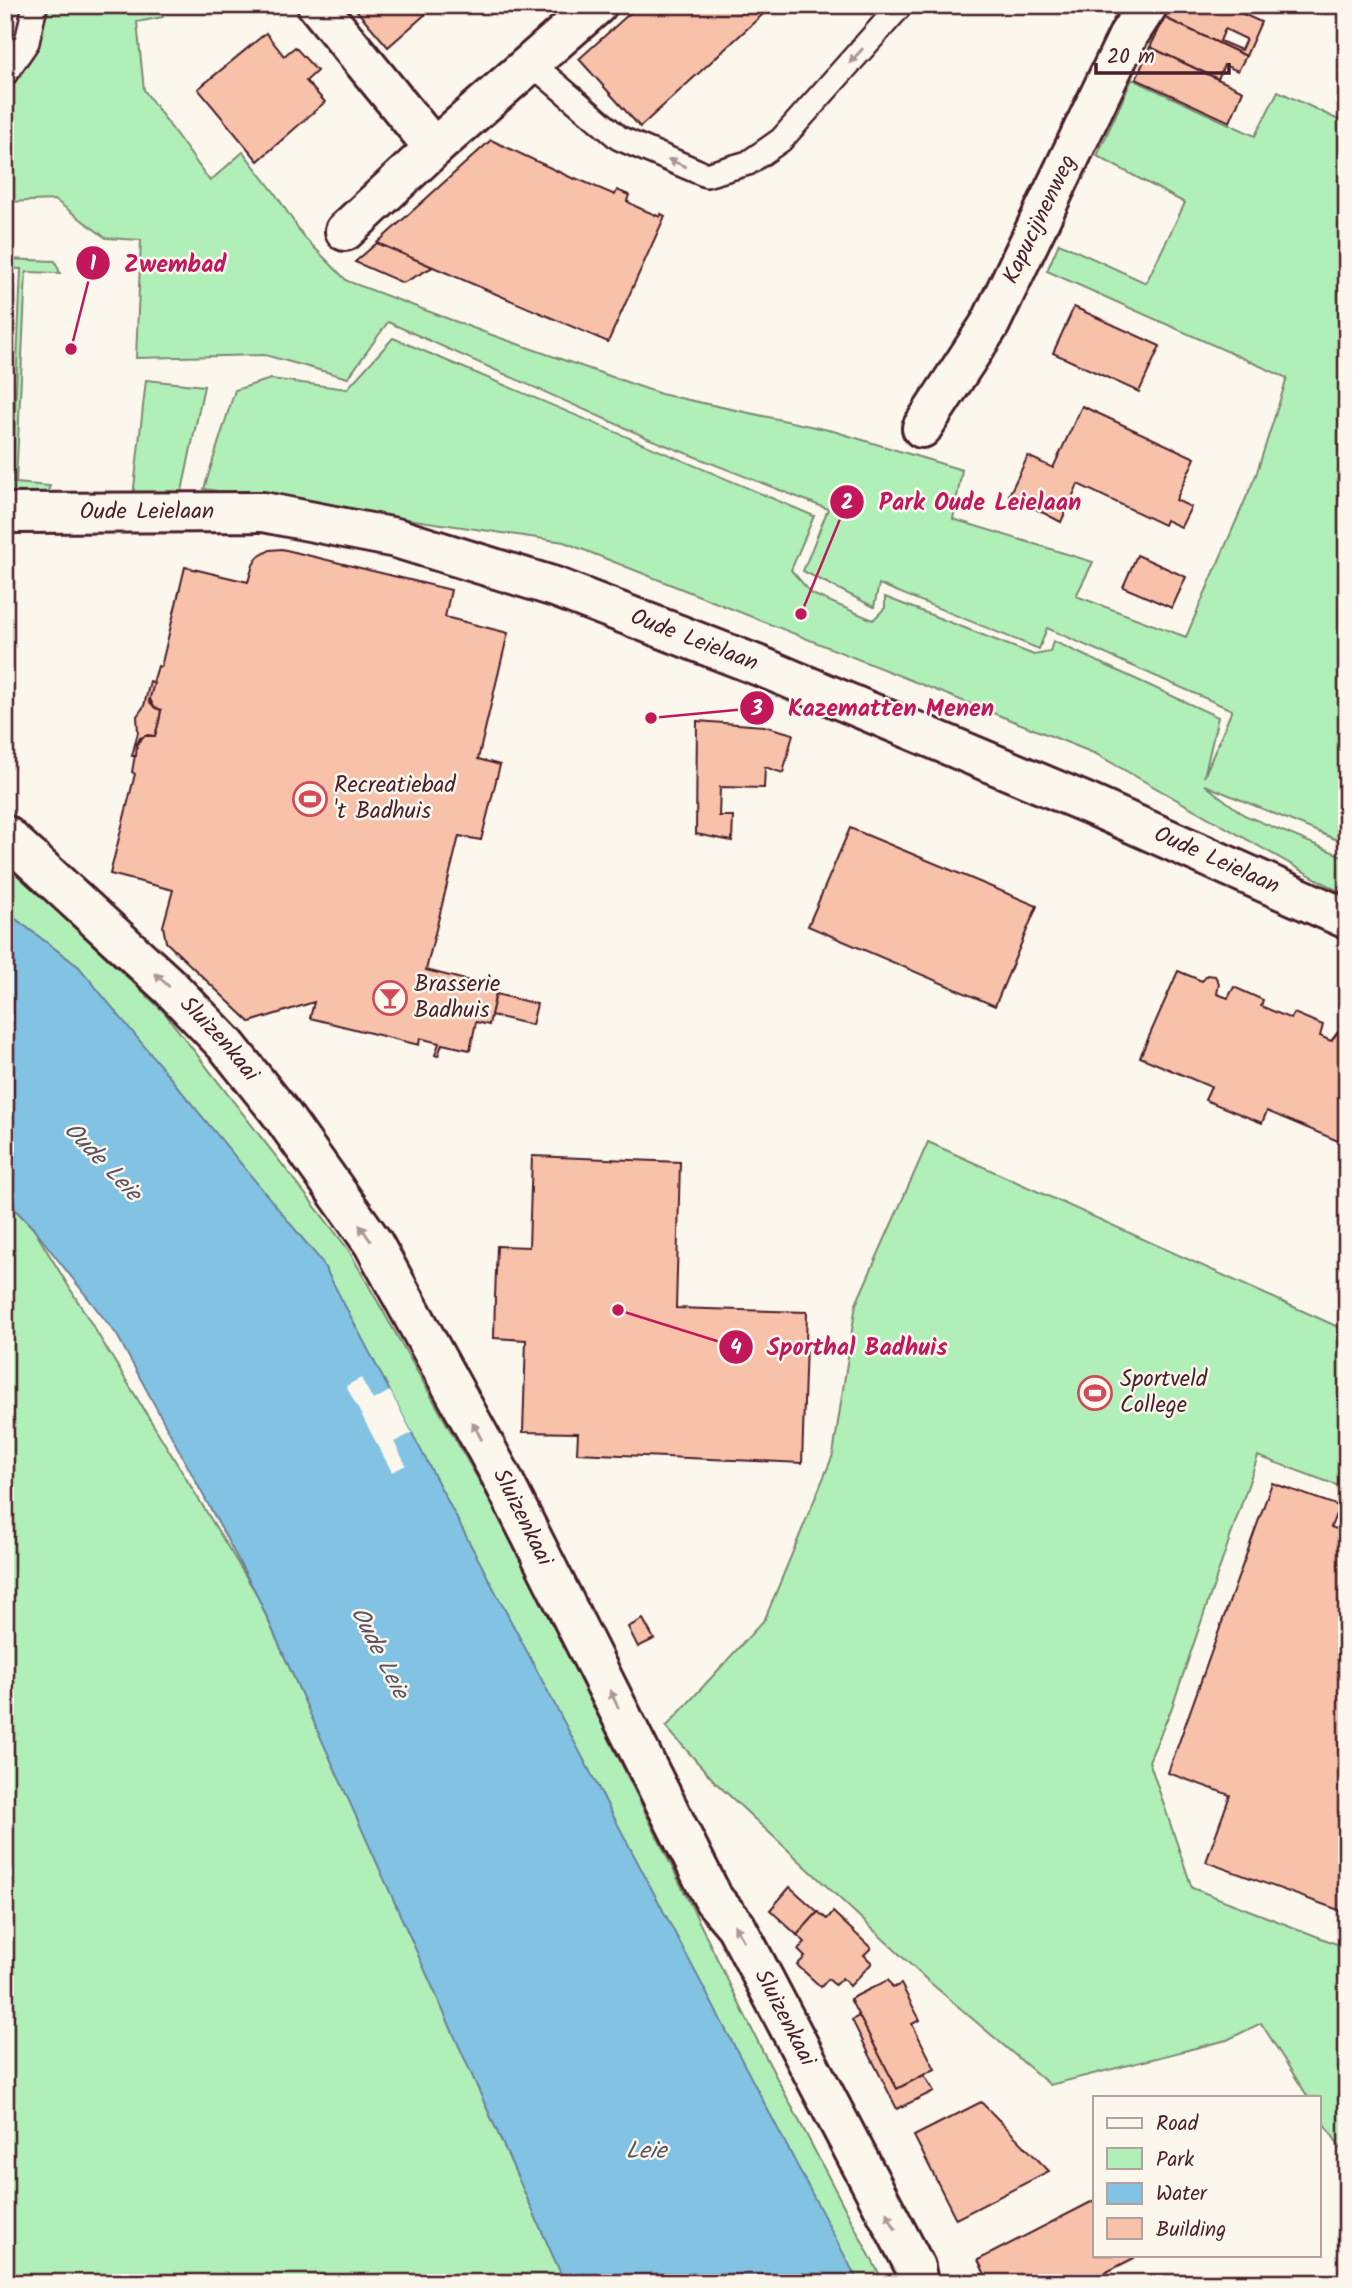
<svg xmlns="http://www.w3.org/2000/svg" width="1352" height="2288" font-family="Kalam,sans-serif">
<rect width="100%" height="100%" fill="#fbf7ec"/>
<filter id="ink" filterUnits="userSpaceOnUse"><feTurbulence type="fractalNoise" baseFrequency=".0143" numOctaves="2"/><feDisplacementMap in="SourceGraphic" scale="14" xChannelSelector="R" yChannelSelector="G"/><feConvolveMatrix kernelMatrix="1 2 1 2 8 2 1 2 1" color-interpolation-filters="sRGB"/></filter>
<g filter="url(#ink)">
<g fill="#b0f0b8" stroke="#7d8872" stroke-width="2">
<path d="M50 5H161L163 17 137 22 144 90 210 181 243 152 274 192 304 237 347 281 489 334 661 394 833 431 962 470 953 519 1093 562 1076 596 1186 637 1256 475 1287 378 1047 271 1059 243 1146 283 1185 203 1097 156 1132 79 1255 136 1278 91 1347 124V844L1205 785 1244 815 1347 858V896L1096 754 564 542 204 489 235 390 271 379 347 389 393 338 814 516 791 570 812 594 873 620 885 608V597L1034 655 1050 652 1053 641 1218 717 1204 777 1232 710 1047 628 1039 649 879 584 874 607 803 571 828 509 650 439 388 322 348 378 265 355 136 358 141 240 106 238 55 200 5 202V94L36 50Z"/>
<path d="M5 259 55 261 60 273 26 272 16 483 50 486 47 493 43 496 5 495V484L12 483 21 269 5 268Z"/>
<path d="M146 380 204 386 181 496 133 497Z"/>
<path d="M5 862 163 1011 348 1249 505 1527 760 2046 884 2283H859L79 967 5 911Z"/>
<path d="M928 1142 1347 1331V1489L1258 1456 1171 1710 1149 1761 1192 1888 1347 1948V2159L1319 2114V2097H1308L1261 2023 1227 2040 1050 2085 926 1979 716 1783 666 1727 765 1619 833 1455 856 1304Z"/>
<path d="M5 1199 33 1228 256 1593 569 2283H5Z"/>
</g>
<path fill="#82c3e3" stroke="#6c8199" stroke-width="2" d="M5 911 79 967 322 1262 859 2283H565L256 1593 117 1335 33 1228 5 1199Z"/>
<path fill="#fbf7ec" d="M361 1378 373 1400 390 1391 412 1433 394 1442 406 1465 392 1472 346 1386Z"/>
<g fill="#f8c2aa" stroke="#4a1f2b" stroke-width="2" fill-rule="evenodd">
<path d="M352 5H436L388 47Z"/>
<path d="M639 5H773L640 127 579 59Z"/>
<path d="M1171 5H1223L1261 22 1246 56 1165 18ZM1225 29 1246 39 1241 50 1220 41Z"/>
<path d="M1165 18 1246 56 1238 71 1224 65 1218 79 1150 47Z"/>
<path d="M266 33 284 56 295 47 317 71 306 81 325 102 258 161 198 89Z"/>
<path d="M1150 47 1243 91 1230 122 1136 79Z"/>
<path d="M491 140 574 179 575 178 615 195 617 190 629 195 627 201 637 207 660 217 661 214 665 216 608 342 377 243Z"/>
<path d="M377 243 433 267 403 283 355 262Z"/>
<path d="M1074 307 1160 346 1139 392 1053 353Z"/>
<path d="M1082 406 1195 458 1176 500 1191 507 1181 527 1166 520 1164 525 1078 484 1061 522 1009 495 1028 456 1053 468Z"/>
<path d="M282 549 451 590 445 617 508 633 478 759 500 765 481 840 459 836 426 970 497 988 489 1025 476 1022 470 1050 442 1044 438 1056 435 1055 439 1043 431 1041 420 1038 419 1045 310 1018 314 1002 250 1022 166 942 163 926 173 890 110 874 135 774 132 772 137 744 144 736H155L159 721 161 710 153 706 149 696 158 666 161 667 185 567 248 582 253 565 258 557 270 550Z"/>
<path d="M1137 555 1186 577 1172 608 1123 587Z"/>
<path d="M150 681 154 683 149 701 155 708 161 710 159 721 155 736 148 735 140 738 137 744 136 756H132L138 732 137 716 144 706Z"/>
<path d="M697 721 764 726 793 734 783 773 765 767 764 788 720 787 719 816H733L732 841 696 834Z"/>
<path d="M850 828 1037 906 995 1006 808 926Z"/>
<path d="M1178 971 1202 981 1207 975 1215 976 1219 983 1217 994 1228 998 1234 987 1263 1000 1261 1006 1291 1019 1294 1013 1323 1025 1320 1036 1331 1041 1338 1032 1347 1031V1120L1338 1141 1267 1111 1262 1123 1205 1100 1211 1087 1140 1057Z"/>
<path d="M496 994 537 1004 532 1025 491 1015Z"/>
<path d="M532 1156 680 1162 676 1308 807 1312 802 1463 577 1453 578 1433 523 1432 526 1340 494 1338 495 1297 497 1246 529 1247Z"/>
<path d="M1272 1483 1339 1506 1331 1527 1347 1533V1913L1206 1862 1230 1795 1168 1773Z"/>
<path d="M643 1619 654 1639 638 1647 628 1627Z"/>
<path d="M790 1887 818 1912 797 1935 770 1910Z"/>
<path d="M818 1912 827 1919 833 1912 871 1948 864 1955 872 1963 850 1986 842 1978 835 1985 828 1979 821 1987 797 1965 805 1957 798 1950 805 1942 797 1935Z"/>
<path d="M888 1980 893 1988 901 1984 920 2020 912 2024 935 2069 897 2089 850 1999Z"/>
<path d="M859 2016 897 2089 924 2075 934 2091 897 2109 852 2020Z"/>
<path d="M981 2102 1049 2171 956 2219 914 2136Z"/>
<path d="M1095 2200V2255H1132L1134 2258 1085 2283H989L978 2260Z"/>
</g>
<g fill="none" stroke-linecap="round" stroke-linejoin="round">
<g stroke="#4a1f2b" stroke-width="28">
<g id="service">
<path d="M531 63 619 138 706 175 748 163 781 140 901 5"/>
<path d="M5 74 27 42 35 5"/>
</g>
</g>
<g stroke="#4a1f2b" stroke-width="44">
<g id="minor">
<path d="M317 5 434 148"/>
<path d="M345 231 434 148 597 5"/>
<path id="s1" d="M922 428 990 324 1129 34 1148 5"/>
<path id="s2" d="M5 513 263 512 396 538 555 587 762 667 1089 804 1347 919"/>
<path id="s3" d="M5 835 171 988 227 1046 279 1111 373 1243 499 1472 714 1900 736 1926 915 2267 918 2283"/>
</g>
</g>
<use href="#service" stroke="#fbf7ec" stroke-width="23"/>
<use href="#minor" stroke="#fbf7ec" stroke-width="38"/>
</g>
<defs><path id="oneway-solid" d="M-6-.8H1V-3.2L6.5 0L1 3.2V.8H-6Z" transform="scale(1.75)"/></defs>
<g fill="#ab9695">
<use href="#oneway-solid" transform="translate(856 56) rotate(132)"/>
<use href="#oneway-solid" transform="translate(677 163) rotate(-157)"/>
<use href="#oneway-solid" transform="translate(162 980) rotate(-137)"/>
<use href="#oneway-solid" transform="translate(365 1233) rotate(-125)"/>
<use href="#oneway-solid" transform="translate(477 1431) rotate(-118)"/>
<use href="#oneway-solid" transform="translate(614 1699) rotate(-116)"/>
<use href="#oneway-solid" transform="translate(739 1933) rotate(-120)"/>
<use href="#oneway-solid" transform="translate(891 2221) rotate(-118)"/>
</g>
</g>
<defs>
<g id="stadium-ring" transform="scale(1.75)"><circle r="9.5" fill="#fbf7ec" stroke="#d1495b" stroke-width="1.5"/><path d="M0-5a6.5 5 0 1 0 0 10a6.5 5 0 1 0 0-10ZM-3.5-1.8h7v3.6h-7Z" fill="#d1495b"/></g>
<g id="bar-ring" transform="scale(1.75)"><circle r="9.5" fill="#fbf7ec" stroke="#d1495b" stroke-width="1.5"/><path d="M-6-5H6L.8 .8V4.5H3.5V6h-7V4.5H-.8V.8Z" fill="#d1495b"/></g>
</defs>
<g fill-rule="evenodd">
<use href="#stadium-ring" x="310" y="799"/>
<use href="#bar-ring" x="390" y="998"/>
<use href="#stadium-ring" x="1095" y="1393"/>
</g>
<g text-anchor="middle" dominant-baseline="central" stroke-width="5" stroke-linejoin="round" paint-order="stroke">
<g font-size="23" fill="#4a1f2b" stroke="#fbf7ec">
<text stroke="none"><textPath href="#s1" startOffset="240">Kapucijnenweg</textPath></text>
<text stroke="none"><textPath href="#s2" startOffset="142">Oude Leielaan</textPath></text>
<text stroke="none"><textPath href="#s2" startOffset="709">Oude Leielaan</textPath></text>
<text stroke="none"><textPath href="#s2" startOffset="1276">Oude Leielaan</textPath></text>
<text stroke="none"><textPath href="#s3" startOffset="296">Sluizenkaai</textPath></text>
<text stroke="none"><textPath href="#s3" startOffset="864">Sluizenkaai</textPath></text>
<text stroke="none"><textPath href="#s3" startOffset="1430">Sluizenkaai</textPath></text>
</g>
<g font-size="23" fill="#4a1f2b" stroke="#fbf7ec" text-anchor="start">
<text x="334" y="786">Recreatiebad<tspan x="334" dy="26">'t Badhuis</tspan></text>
<text x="414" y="985">Brasserie<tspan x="414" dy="26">Badhuis</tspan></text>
<text x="1120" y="1380">Sportveld<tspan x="1120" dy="26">College</tspan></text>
</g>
<g font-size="24" font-style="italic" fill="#5b5062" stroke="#fbf7ec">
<text transform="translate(102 1162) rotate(46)">Oude Leie</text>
<text transform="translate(379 1653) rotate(63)">Oude Leie</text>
<text x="646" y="2151">Leie</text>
</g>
</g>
<path fill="none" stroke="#c2185b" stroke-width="2.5" d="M71 349L93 263M801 614L847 502M651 718L757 708M618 1310L736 1347"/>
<g fill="#c2185b" stroke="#fbf7ec" stroke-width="2.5">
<circle cx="71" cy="349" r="7"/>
<circle cx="801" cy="614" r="7"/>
<circle cx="651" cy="718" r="7"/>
<circle cx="618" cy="1310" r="7"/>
<circle cx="93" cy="263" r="18"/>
<circle cx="847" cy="502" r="18"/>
<circle cx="757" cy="708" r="18"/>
<circle cx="736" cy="1347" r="18"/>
</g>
<g font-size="21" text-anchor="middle" font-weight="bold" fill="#fff">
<text x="93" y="270">1</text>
<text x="847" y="509">2</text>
<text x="757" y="715">3</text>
<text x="736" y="1354">4</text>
</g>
<g font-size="24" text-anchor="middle" font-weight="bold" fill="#c2185b" stroke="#fbf7ec" stroke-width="5" stroke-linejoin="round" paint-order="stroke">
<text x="175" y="272">Zwembad</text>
<text x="980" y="510">Park Oude Leielaan</text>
<text x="891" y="716">Kazematten Menen</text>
<text x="857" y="1355">Sporthal Badhuis</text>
</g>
<rect width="1352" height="2288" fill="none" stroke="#fbf7ec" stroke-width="28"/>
<rect x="14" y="14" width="1324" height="2260" fill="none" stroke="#4a1f2b" stroke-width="2.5" filter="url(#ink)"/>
<rect x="1093" y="2096" width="228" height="161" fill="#fbf7ec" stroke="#b4a19f" stroke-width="2"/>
<rect x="1107" y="2118" width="35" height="10" fill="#fbf7ec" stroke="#b4a19f" stroke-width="2"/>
<text x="1156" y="2130" font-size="21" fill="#4a1f2b">Road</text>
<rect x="1107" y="2148" width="35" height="21" fill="#b0f0b8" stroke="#b4a19f" stroke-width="2"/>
<text x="1156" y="2166" font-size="21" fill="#4a1f2b">Park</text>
<rect x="1107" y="2183" width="35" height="21" fill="#82c3e3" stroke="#b4a19f" stroke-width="2"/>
<text x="1156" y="2200" font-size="21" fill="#4a1f2b">Water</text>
<rect x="1107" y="2218" width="35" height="21" fill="#f8c2aa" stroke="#b4a19f" stroke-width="2"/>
<text x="1156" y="2236" font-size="21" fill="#4a1f2b">Building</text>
<path d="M1096 63v10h133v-10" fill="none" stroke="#4a1f2b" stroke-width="3.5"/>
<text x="1107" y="63" font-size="21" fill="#4a1f2b" stroke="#fbf7ec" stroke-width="5" paint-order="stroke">20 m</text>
</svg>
